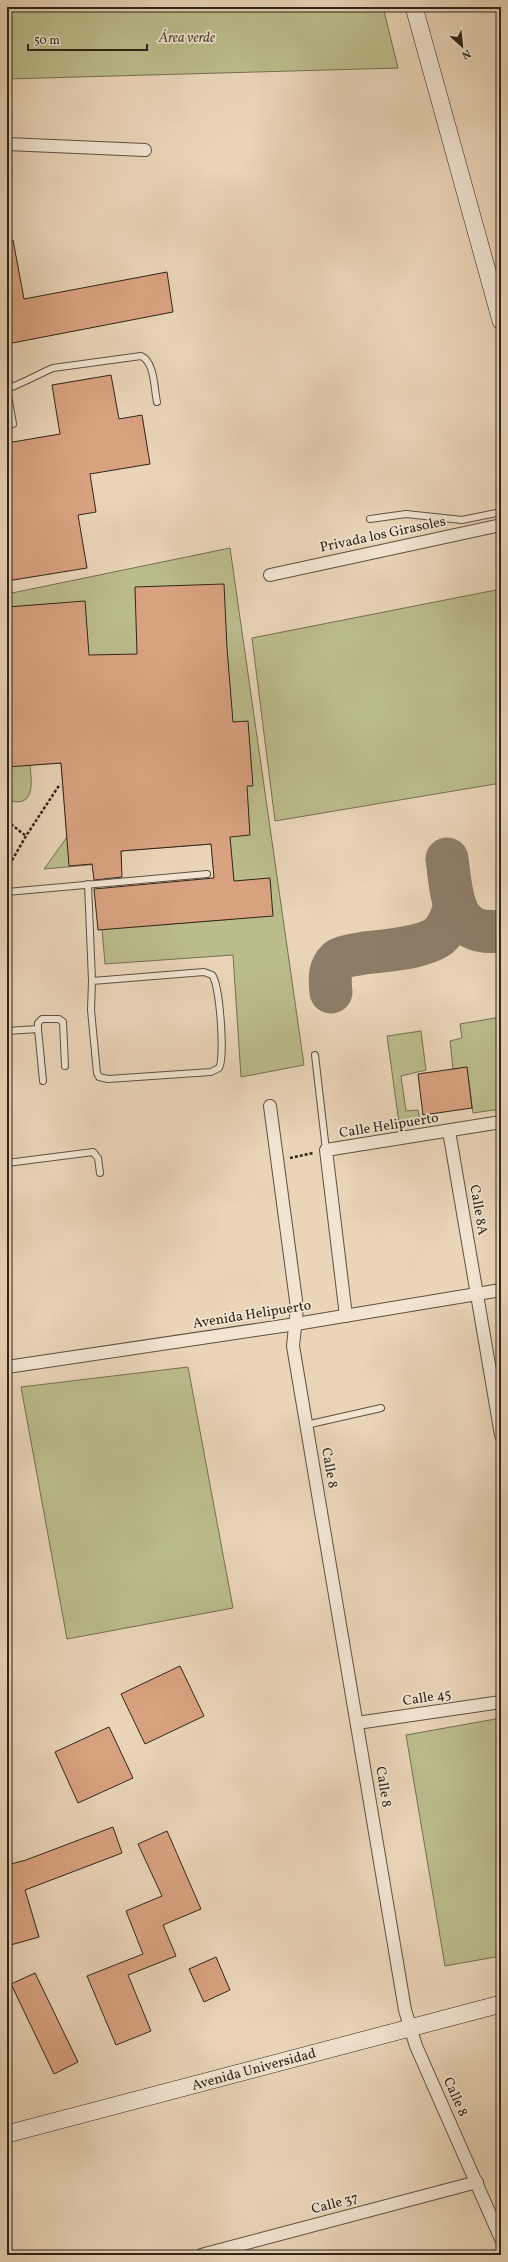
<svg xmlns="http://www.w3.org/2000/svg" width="508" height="2262" font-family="Vollkorn,serif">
<rect width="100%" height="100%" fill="#ead5b8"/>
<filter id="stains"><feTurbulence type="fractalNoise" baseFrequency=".005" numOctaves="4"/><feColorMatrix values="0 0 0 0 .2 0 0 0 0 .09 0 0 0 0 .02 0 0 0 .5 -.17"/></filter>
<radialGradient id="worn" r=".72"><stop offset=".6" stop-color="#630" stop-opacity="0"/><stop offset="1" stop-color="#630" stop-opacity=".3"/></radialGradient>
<g fill="#bbbc8c" stroke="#747052">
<path d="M7 7H383L398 68 7 79Z"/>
<path d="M230 548 304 1065 241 1077 233 955 105 964 102 929 234 919 211 844 121 851V862L44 869 67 837 61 763 30 765C32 784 35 809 7 800V594Z"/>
<path d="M501 589V783L275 821 252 638Z"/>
<path d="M501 1017V1109L473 1113 467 1068 453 1069 450 1041 462 1038 460 1024Z"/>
<path d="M421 1031 426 1070 401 1076 406 1111 418 1110 420 1120 399 1123 387 1036Z"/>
<path d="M188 1367 233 1608 67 1639 21 1387Z"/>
<path d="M501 1718V1956L445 1966 406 1735Z"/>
</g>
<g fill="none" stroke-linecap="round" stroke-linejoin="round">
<g stroke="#8c7d68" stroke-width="43">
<path d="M447 859C452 895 451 937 501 931"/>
<path d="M331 992C330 981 328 969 338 960 345 955 356 955 364 953 385 951 423 948 439 936 447 929 451 919 454 909"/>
</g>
</g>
<g fill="#d9a281" stroke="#2e2519">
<path d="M13 240 24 299 167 272 173 312 7 344V241Z"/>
<path d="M111 375 119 419 142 415 150 464 90 474 96 512 78 515 87 568 7 581V443L60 434 52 385Z"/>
<path d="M224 584 227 648 233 722 248 721 253 786H247L250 835 230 837 234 881 270 878 273 916 98 930 94 889 214 878 211 844 121 851 122 877 94 880 92 864 69 866 61 763 7 767V710H9L7 607 85 601 89 655 137 654 135 587Z"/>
<path d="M467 1067 472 1108 423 1115 418 1074Z"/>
<path d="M180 1666 204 1716 145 1744 121 1694Z"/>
<path d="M109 1727 133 1778 78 1803 55 1752Z"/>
<path d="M113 1827 122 1853 25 1890 39 1937 7 1946V1865L26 1860Z"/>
<path d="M167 1831 201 1909 163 1925 176 1956 128 1975 151 2031 116 2045 87 1976 143 1954 126 1911 162 1896 138 1844Z"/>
<path d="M216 1957 230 1990 204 2002 189 1969Z"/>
<path d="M35 1973 78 2062 54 2074 11 1984Z"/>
</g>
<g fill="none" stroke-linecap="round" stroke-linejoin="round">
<g stroke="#5d5141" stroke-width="8">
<g id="lane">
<path d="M7 389C23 383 37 375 53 368L141 356C155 362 154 389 157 402"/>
<path d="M7 389 13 424"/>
<path d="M370 519 406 514 462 520 501 512"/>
<path d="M88 884 92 981 91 1010 97 1073 99 1077 108 1079 211 1072 219 1068C225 1058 220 984 212 975L204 972 92 981"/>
<path d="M7 892 207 874"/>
<path d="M7 1031 38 1029"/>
<path d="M315 1055 326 1150"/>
<path d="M43 1081 38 1029V1023L42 1019H59L63 1022 65 1066"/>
<path d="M7 1163 93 1152 98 1158 100 1173"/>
<path d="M306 1425 381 1408"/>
</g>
</g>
<g stroke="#5d5141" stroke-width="14">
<g id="street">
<path d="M7 144 145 150"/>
<path d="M270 575 501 525"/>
<path d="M270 1106 297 1308 293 1346 405 2010 416 2046 501 2239"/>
<path d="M449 1131 501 1435"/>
<path d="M346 1316 326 1150 501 1122"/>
<path d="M7 1367 296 1324 501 1290"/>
<path d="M357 1723 501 1702"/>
<path d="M201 2255 477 2182"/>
</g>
</g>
<g stroke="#2e2519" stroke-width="18">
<g id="secondary">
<path d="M414 7 501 321"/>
<path d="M7 2134 501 2004"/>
</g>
</g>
<g stroke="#2e2519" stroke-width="2.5" stroke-dasharray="3 2" stroke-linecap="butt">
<path d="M7 821 26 836"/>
<path d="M7 869 26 836 60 784"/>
<path d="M290 1158 313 1153"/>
</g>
<use href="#lane" stroke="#f1e4d1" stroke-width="6"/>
<use href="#street" stroke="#f1e4d1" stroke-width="12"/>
<use href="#secondary" stroke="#f1e4d1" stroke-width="17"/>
</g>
<g text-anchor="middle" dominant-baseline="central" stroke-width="3.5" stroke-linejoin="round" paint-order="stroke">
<g font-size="14" font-style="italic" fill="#514b36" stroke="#f1e4d1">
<text x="187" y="38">Área verde</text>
</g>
<g font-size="14" fill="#2e2519" stroke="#f1e4d1">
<text transform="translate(383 535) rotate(-12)">Privada los Girasoles</text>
<text transform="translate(389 1126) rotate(-9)">Calle Helipuerto</text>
<text transform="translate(478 1210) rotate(80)">Calle 8A</text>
<text transform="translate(252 1315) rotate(-9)">Avenida Helipuerto</text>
<text transform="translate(329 1468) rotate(80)">Calle 8</text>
<text transform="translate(427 1698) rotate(-9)">Calle 45</text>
<text transform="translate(383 1787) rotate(81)">Calle 8</text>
<text transform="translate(254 2070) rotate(-15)">Avenida Universidad</text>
<text transform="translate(455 2097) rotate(66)">Calle 8</text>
<text transform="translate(335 2204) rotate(-15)">Calle 37</text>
</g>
</g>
<rect width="508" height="2262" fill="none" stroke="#ead5b8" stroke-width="24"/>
<rect x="8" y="8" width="492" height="2246" fill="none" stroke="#2e2519" stroke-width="2"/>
<rect x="12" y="12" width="484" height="2238" fill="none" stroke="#2e2519"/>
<g transform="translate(462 46) rotate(153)" stroke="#f1e4d1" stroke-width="3" paint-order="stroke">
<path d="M0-3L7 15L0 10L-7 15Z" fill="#2e2519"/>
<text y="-6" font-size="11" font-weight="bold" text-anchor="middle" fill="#2e2519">N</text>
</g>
<path d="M28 44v6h119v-6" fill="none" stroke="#2e2519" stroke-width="2"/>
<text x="34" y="44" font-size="12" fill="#2e2519" stroke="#f1e4d1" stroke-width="3" paint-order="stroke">50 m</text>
<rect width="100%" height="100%" filter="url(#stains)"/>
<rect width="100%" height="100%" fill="url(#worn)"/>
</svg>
